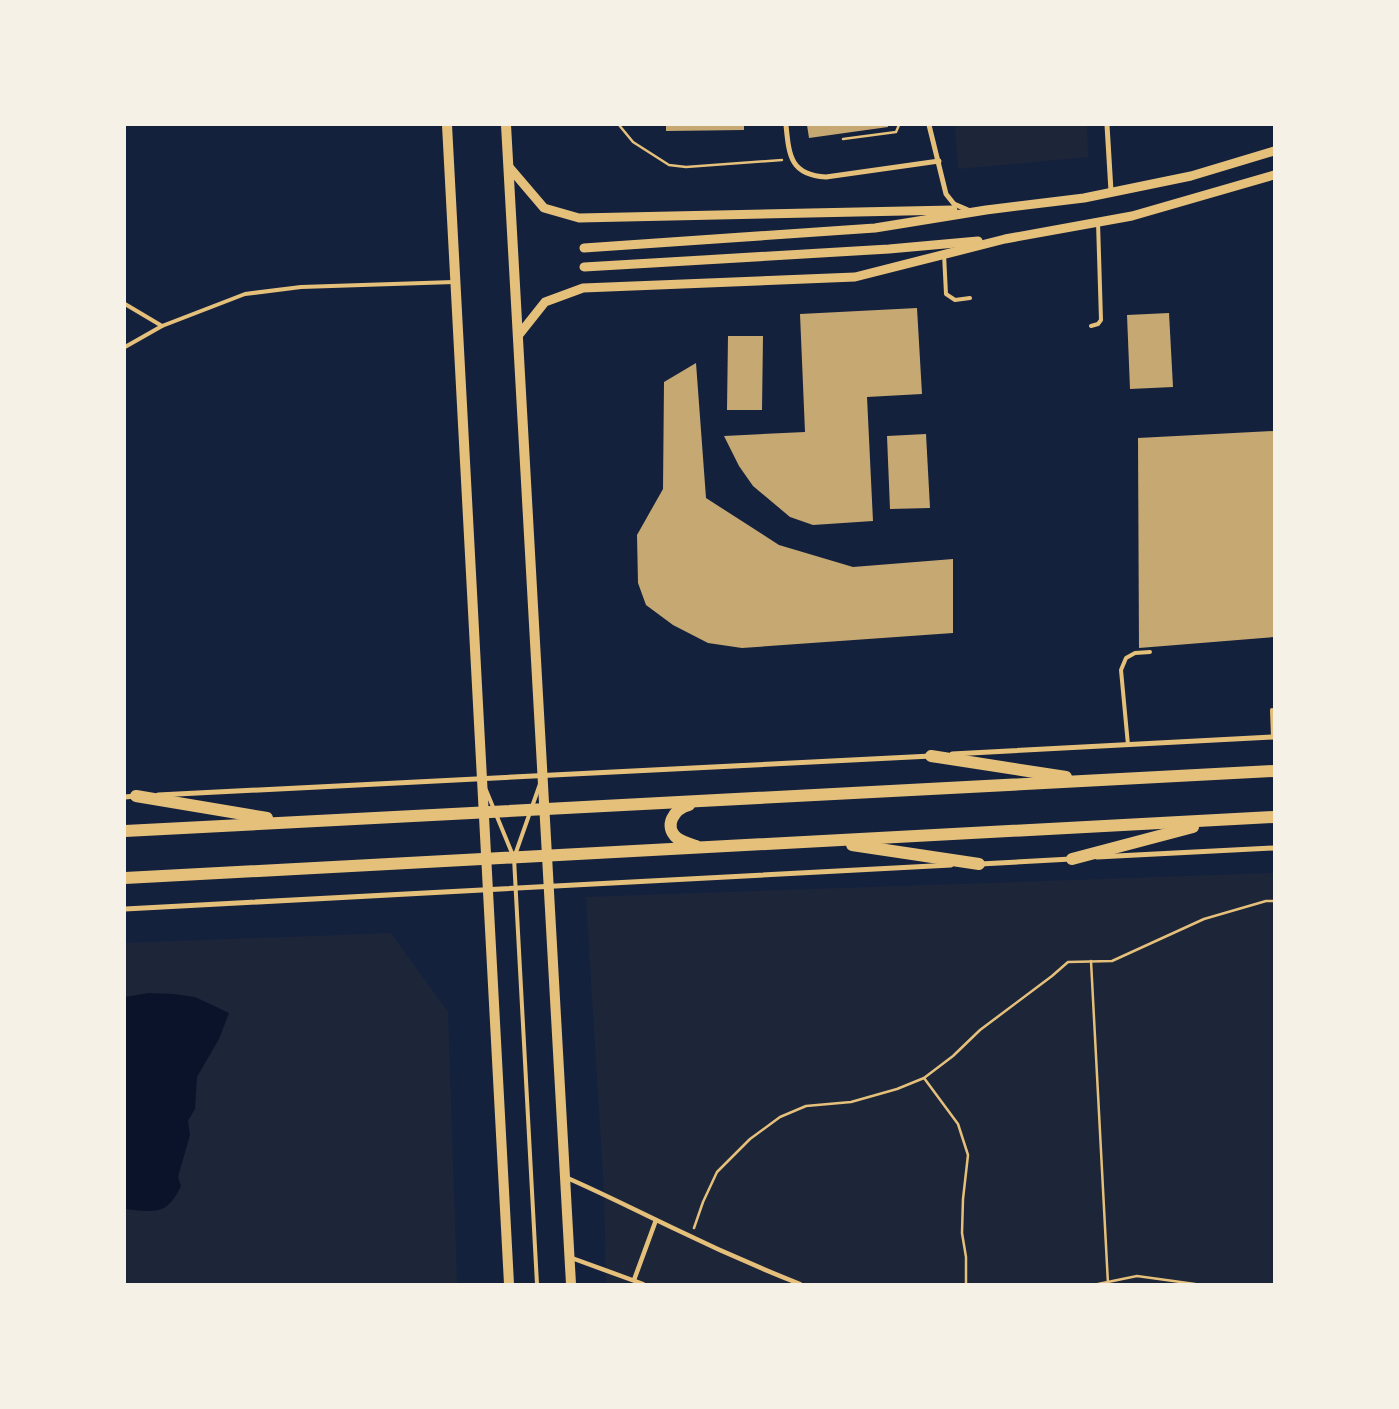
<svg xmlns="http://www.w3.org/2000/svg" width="1399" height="1409" font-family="Rubik,sans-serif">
<rect width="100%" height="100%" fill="#14213d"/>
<g fill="#1d2539">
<path d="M955 125H1087L1088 157 958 169Z"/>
<path d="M1274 873V1284H606L604 1193 586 897Z"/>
<path d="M391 933 448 1012 457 1284H125V943Z"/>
</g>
<path fill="#0b132b" d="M149 993 174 994 195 997 229 1013 219 1039 197 1077 195 1109 188 1121 190 1135 178 1177 181 1186C167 1216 155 1212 125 1209V997Z"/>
<g fill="#c6a872">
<path d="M666 125H744V130L666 131Z"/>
<path d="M807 125H888V127L809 138Z"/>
<path d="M917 308 922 394 867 397 873 521 813 525 790 517 753 486 739 466 724 436 805 432 800 314Z"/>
<path d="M1169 313 1173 387 1130 389 1127 315Z"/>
<path d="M728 336H763L762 410H727Z"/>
<path d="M696 363 706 498 779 545 853 567 953 559V633L742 648 708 643 673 625 646 605 638 583 637 535 663 489 664 382Z"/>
<path d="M1274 431V637L1139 648 1138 438Z"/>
<path d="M926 434 930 508 890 509 887 436Z"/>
</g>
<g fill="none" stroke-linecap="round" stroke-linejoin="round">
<g stroke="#e5c07b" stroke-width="2.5">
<path d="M619 125 633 142 669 165 686 167 782 160"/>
<path d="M843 139 896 132 899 125"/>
<path d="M1091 961 1108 1284"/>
<path d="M924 1078 958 1124 968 1155 963 1199 962 1233 966 1257V1284"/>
<path d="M694 1228 703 1202 717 1172 750 1139 780 1117 806 1106 851 1102 897 1089 924 1078 953 1056 980 1030 1052 976 1068 962 1112 961 1204 919 1266 901H1274"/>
<path d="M1098 1284 1137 1276 1195 1284"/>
</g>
<g stroke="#e5c07b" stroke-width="4">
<path d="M944 254 946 294 955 300 970 298"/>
<path d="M125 304 162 326"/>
<path d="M1091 326 1098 324 1101 320 1098 222"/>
<path d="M125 347 162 326 245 294 301 287 454 282"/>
<path d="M1272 710 1273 737"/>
<path d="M1128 745 1121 670 1126 658 1135 653 1150 652"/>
<path d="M486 790 514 858 537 1284"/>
<path d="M515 855 540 784"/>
</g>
<g stroke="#e5c07b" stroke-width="4.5">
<path d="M565 1177C602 1193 637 1211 673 1228 714 1248 757 1267 800 1284"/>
<path d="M569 1257 643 1284"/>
<path d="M634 1280 656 1220"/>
</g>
<g stroke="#e5c07b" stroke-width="5">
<path d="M786 125C789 155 790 175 826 177L939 161"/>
<path d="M929 125 946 194 954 204 968 210"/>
<path d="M1107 125 1111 191"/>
<path d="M952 754 1274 737"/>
<path d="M158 795 931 756"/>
<path d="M125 797 135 796"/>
<path d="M1097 857 1274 848"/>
<path d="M980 864 1071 859"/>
<path d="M125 909 951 865"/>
</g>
<g stroke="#e5c07b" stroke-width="9">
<path d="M509 167 544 208 579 218 953 210"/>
<path d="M584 248 875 228 986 210 1084 198 1191 176 1274 151"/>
<path d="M584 267 889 249 978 241"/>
<path d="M518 336 545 302 583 288 855 277 1005 239 1132 216 1274 175"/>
</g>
<g stroke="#e5c07b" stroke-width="10">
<path d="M447 125 509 1284"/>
<path d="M506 125 571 1284"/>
</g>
<g stroke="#e5c07b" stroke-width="12">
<path d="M931 756 1066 777"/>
<path d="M136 796 267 818"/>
<path d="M689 805C674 809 663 826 677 838 682 842 690 844 696 846"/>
<path d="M125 831 1274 771"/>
<path d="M852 845 979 864"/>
<path d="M1072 859 1193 827"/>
<path d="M125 878 1274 817"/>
</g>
</g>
<rect width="1399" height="1409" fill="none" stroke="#f6f1e7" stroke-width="252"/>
</svg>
